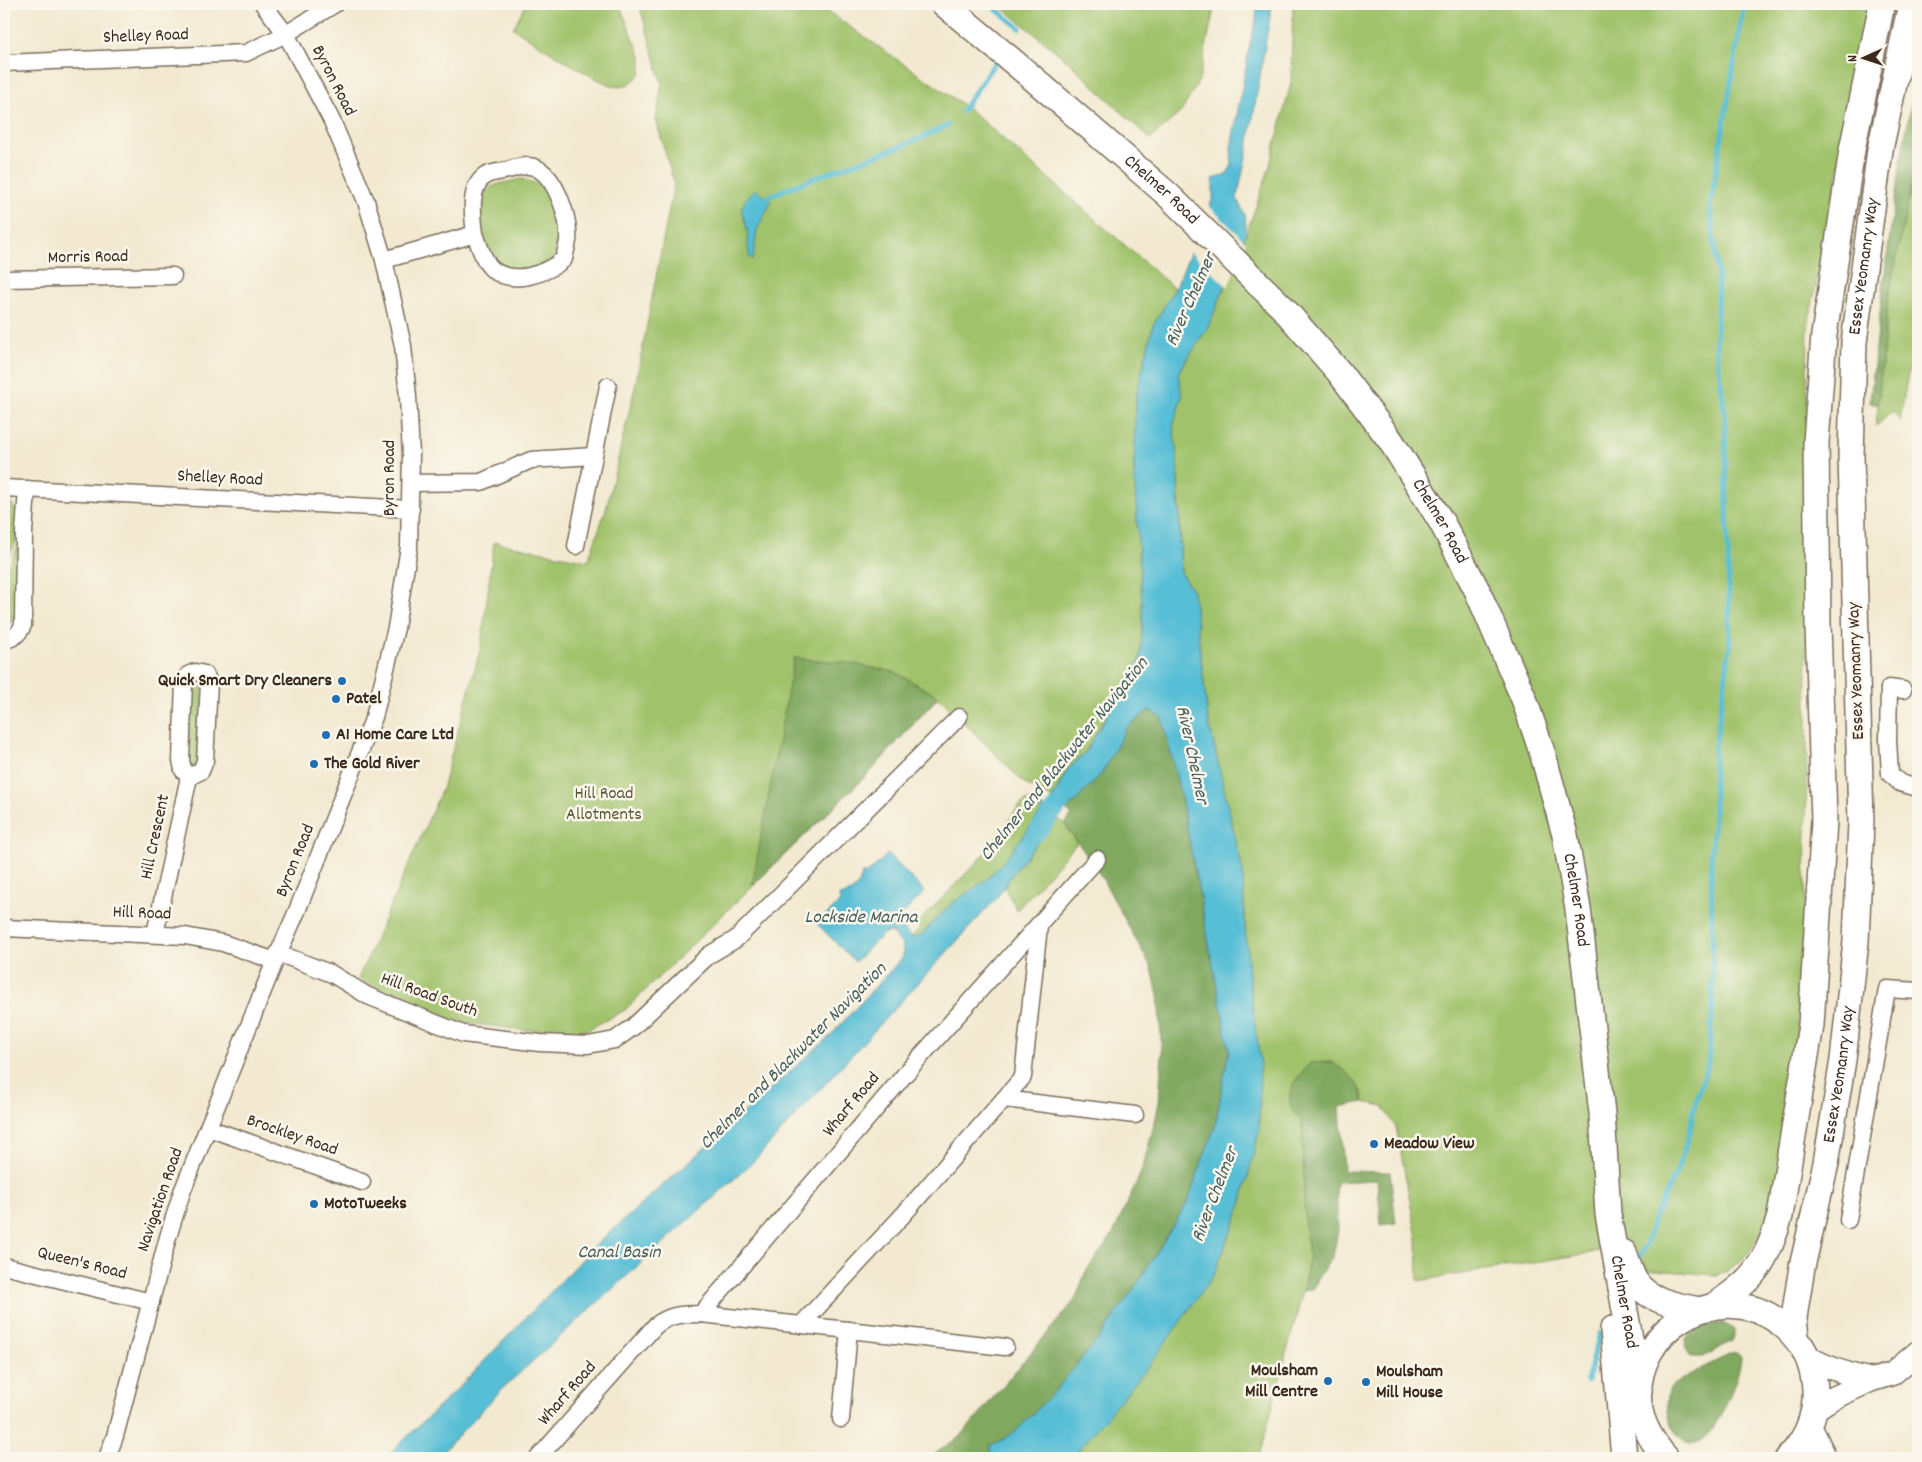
<svg xmlns="http://www.w3.org/2000/svg" width="1922" height="1462" font-family="Dekko,sans-serif">
<rect width="100%" height="100%" fill="#fbf7ec"/>
<filter id="ink" filterUnits="userSpaceOnUse"><feTurbulence type="fractalNoise" baseFrequency=".02" numOctaves="2"/><feDisplacementMap in="SourceGraphic" scale="10" xChannelSelector="R" yChannelSelector="G"/><feConvolveMatrix kernelMatrix="1 2 1 2 8 2 1 2 1" color-interpolation-filters="sRGB"/></filter>
<filter id="wash" filterUnits="userSpaceOnUse"><feTurbulence type="fractalNoise" baseFrequency=".0096" numOctaves="4" result="noise"/><feDisplacementMap in="SourceGraphic" scale="20" xChannelSelector="R" yChannelSelector="G"/><feGaussianBlur stdDeviation="1.12" result="paint"/><feColorMatrix in="noise" values="0 0 0 0 0 0 0 0 0 0 0 0 0 0 0 0 0 1.4 0 .05"/><feComposite in="paint" operator="in"/></filter>
<g filter="url(#wash)">
<rect width="100%" height="100%" fill="#f2e9d0"/>
<g fill="#a0c26b" stroke="#6e7644">
<path d="M526 4H619L641 56V73C635 80 629 86 619 87 602 87 531 39 513 28Z"/>
<path d="M639 4H817L969 109 1175 289 1153 325 1136 396 1134 470 1143 620 1140 661 1116 699 1085 753 1068 769 1052 799 1044 793 1025 784 938 697 869 773 625 1010 585 1031 523 1030 466 1023 433 1014 358 979 442 789 481 647 494 542 588 561 606 509 635 387 674 183 656 120 662 83Z"/>
<path d="M998 4H1212L1214 9 1199 81 1181 112 1150 139 1064 58Z"/>
<path d="M1293 4H1871L1808 326 1806 458 1807 744 1804 972 1776 1192 1760 1234 1752 1248 1742 1260 1727 1271 1716 1275 1643 1269 1628 1243 1591 1253 1418 1281 1417 1238 1396 1127 1383 1106 1363 1102 1362 1092 1292 1109 1302 1121 1305 1227 1309 1258 1303 1291 1259 1458H1072L1214 1274 1240 1209 1259 1131 1250 987 1244 915 1243 872 1208 719 1193 591 1181 574 1180 509 1173 426 1182 396 1178 373 1208 327 1244 240 1269 169 1291 83Z"/>
<path d="M1918 155V325L1915 332 1900 421 1893 411 1876 426 1888 299Z"/>
<path d="M521 179C533 181 546 187 552 199 563 218 566 255 544 267 540 269 531 269 525 269 510 271 501 266 493 253L489 254 479 213 482 212C481 183 497 185 521 179Z"/>
<path d="M4 498C18 505 22 522 18 536 16 546 8 556 4 565Z"/>
<path d="M18 546 16 610 12 621 4 628V575Z"/>
<path d="M194 680H200L203 685 201 758 193 769 188 766 189 684Z"/>
<path d="M1029 799 1044 808 1004 861 986 880 951 904 920 936 911 937 921 927 917 924 982 857 1020 805Z"/>
<path d="M1057 818 1065 824 1077 843 1017 910 1004 887 1015 870Z"/>
</g>
<g fill="#80a85f" stroke="#5e693e">
<path d="M1918 69V155L1888 299 1878 405 1870 402C1882 290 1895 179 1918 69Z"/>
<path d="M794 658 843 662 895 672 938 696 869 773 752 885Z"/>
<path d="M1149 710 1162 717 1181 797 1229 1051 1215 1126 1187 1203 1141 1278 1103 1333 1056 1390 1017 1430 1003 1440 991 1445V1458H929L961 1436 1075 1300 1086 1271 1113 1234 1142 1170 1156 1117 1159 1102 1162 1053 1158 995 1152 969 1101 876 1065 824 1072 815 1065 809 1073 804 1102 773 1126 728Z"/>
<path d="M1332 1062C1347 1072 1361 1082 1363 1102L1340 1107 1344 1171 1390 1172 1396 1223 1381 1225 1377 1180 1336 1182 1338 1230 1333 1257 1320 1274 1314 1288 1303 1291 1309 1258 1305 1227 1302 1121C1299 1117 1293 1113 1292 1109 1284 1091 1299 1075 1310 1063Z"/>
<path d="M1722 1323 1729 1326 1734 1330V1337L1732 1341 1703 1357H1690C1673 1334 1705 1325 1722 1323Z"/>
<path d="M1737 1353 1741 1357C1741 1375 1718 1427 1704 1439 1699 1443 1695 1443 1689 1444 1678 1437 1671 1429 1669 1416 1667 1408 1666 1398 1670 1389 1676 1379 1719 1360 1731 1354Z"/>
</g>
<g fill="#57bed5" stroke="#49747a">
<path d="M1257 4H1272L1248 147 1237 199 1245 215 1246 227 1244 240 1208 327 1178 373 1182 396 1173 426 1177 453 1181 574 1193 591 1208 719 1243 872 1244 915 1250 987 1260 1059 1259 1131 1240 1209 1214 1274 1149 1366 1072 1458H991V1445L1003 1440 1017 1430 1056 1390 1103 1333 1141 1278 1187 1203 1215 1126 1229 1050 1181 797 1162 717 1149 710 1126 728 1102 773 1073 804 1065 809 1052 799 1068 769 1085 753 1116 699 1140 661 1143 620 1134 470 1136 396 1153 325 1175 289 1213 198V179L1226 175 1232 165 1231 148 1251 39 1256 21Z"/>
<path d="M755 189 771 202 757 230 753 259 749 257 747 229 741 209 746 199Z"/>
<path d="M1044 808 1057 818 1015 870 996 899 753 1162 502 1389 437 1458H385L457 1389 598 1243 831 1035 903 957V945L891 932 883 934 855 962 817 924 840 902 839 896C853 893 859 888 862 874H867L888 854 925 892 900 917 899 924 911 937 920 936 951 904 986 880 1004 861Z"/>
</g>
<path fill="#f2e9d0" d="M1207 204 1246 242 1228 287 1188 250Z"/>
<g fill="none" stroke-linecap="round" stroke-linejoin="round">
<g stroke="#57bed5" stroke-width="5">
<path d="M989 4 1020 28"/>
<path d="M962 111 998 58"/>
<path d="M766 198C825 170 890 155 948 125"/>
<path d="M1636 1263 1647 1243 1654 1217 1675 1176 1690 1133 1693 1110 1708 1063 1713 1005 1711 854 1714 820V753L1730 647 1725 416 1716 347 1718 275 1710 206 1744 4"/>
<path d="M1587 1381 1600 1333"/>
</g>
<path stroke="#57bed5" stroke-width="18" d="M1037 832 1074 786"/>
</g>
</g>
<g filter="url(#ink)">
<g fill="none" stroke-linecap="round" stroke-linejoin="round">
<g stroke="#7b6d5c" stroke-width="19">
<g id="street">
<path d="M4 63 246 53 286 34 335 4"/>
<path d="M384 260 475 234C473 216 468 188 485 176 490 172 501 172 508 170 516 168 526 164 534 167 556 175 570 219 568 241 567 247 565 253 564 259 546 274 513 286 492 269 483 261 479 244 475 234"/>
<path d="M4 279 173 276"/>
<path d="M411 483 481 482 531 460 593 456"/>
<path d="M4 488 411 509"/>
<path d="M576 546 608 386"/>
<path d="M4 640C14 639 19 634 23 625L24 533 27 489"/>
<path d="M1903 690 1889 688 1888 740 1890 774 1900 783 1918 788"/>
<path d="M4 928 185 936 223 943 275 961"/>
<path d="M155 934 189 777 183 770 181 760 184 683 188 675 195 672 205 674 209 682 205 761 201 771 189 777"/>
<path d="M278 953 332 974 368 996 463 1034 540 1043 588 1045 615 1040 633 1027 709 955 736 939 959 717"/>
<path d="M1004 1099 1135 1115"/>
<path d="M208 1128 362 1182"/>
<path d="M1848 1220 1887 989 1918 991"/>
<path d="M4 1266 151 1302"/>
<path d="M701 1314 1005 1347"/>
<path d="M801 1325 903 1215 1023 1077 1039 926"/>
<path d="M841 1419 849 1330"/>
<path d="M107 1458 115 1436 168 1237 182 1192 275 961 297 911 374 717 396 628 409 547 411 455 408 397 403 346 384 260 366 201 332 121 286 34 263 4"/>
<path d="M538 1458 655 1326C670 1314 683 1314 701 1314L913 1065 1097 859"/>
</g>
</g>
<g stroke="#7b6d5c" stroke-width="25">
<g id="secondary">
<path d="M1807 1357C1828 1368 1849 1375 1872 1380"/>
<path d="M1814 1410 1831 1399 1872 1380 1892 1374 1918 1352"/>
</g>
</g>
<g stroke="#7b6d5c" stroke-width="28">
<g id="primary">
<path id="s1" d="M944 4 1028 74 1167 194 1283 308 1339 372 1391 441 1441 521 1477 590 1524 699 1543 755 1565 835 1578 909 1602 1113 1608 1214 1639 1390"/>
<path d="M1624 1253C1627 1262 1630 1271 1634 1279 1646 1301 1678 1306 1700 1310"/>
<path d="M1712 1307C1753 1281 1767 1263 1780 1216L1811 1025 1824 821 1818 624 1816 442 1824 335 1852 150 1882 4"/>
<path d="M1613 1329 1624 1458"/>
<path id="s2" d="M1796 1338 1794 1318 1797 1298 1802 1267 1826 1163 1843 1060 1856 941 1861 822 1851 456 1854 342 1880 150 1911 4"/>
<path d="M1809 1427 1824 1458"/>
<path d="M1666 1458C1653 1443 1642 1425 1639 1405 1631 1329 1717 1277 1779 1322 1796 1335 1809 1354 1813 1375 1820 1406 1810 1436 1788 1458"/>
</g>
</g>
<use href="#street" stroke="#fff" stroke-width="16"/>
<use href="#secondary" stroke="#fff" stroke-width="22"/>
<use href="#primary" stroke="#fff" stroke-width="25"/>
</g>
</g>
<g fill="#1f6fb2" stroke="#fbf7ec" stroke-width="2">
<circle cx="342" cy="681" r="5"/>
<circle cx="336" cy="699" r="5"/>
<circle cx="326" cy="735" r="5"/>
<circle cx="314" cy="764" r="5"/>
<circle cx="1374" cy="1144" r="5"/>
<circle cx="314" cy="1204" r="5"/>
<circle cx="1328" cy="1381" r="5"/>
<circle cx="1366" cy="1382" r="5"/>
</g>
<g text-anchor="middle" dominant-baseline="central" stroke-width="5" stroke-linejoin="round" paint-order="stroke">
<g font-size="18" fill="#3b2a1e" stroke="#fbf7ec">
<text transform="translate(146 37) rotate(-2)">Shelley Road</text>
<text transform="translate(333 81) rotate(63)">Byron Road</text>
<text stroke="none"><textPath href="#s1" startOffset="286">Chelmer Road</textPath></text>
<text transform="translate(88 258) rotate(-1)">Morris Road</text>
<text stroke="none"><textPath href="#s2" startOffset="1078">Essex Yeomanry Way</textPath></text>
<text transform="translate(390 478) rotate(-90)">Byron Road</text>
<text transform="translate(220 479) rotate(3)">Shelley Road</text>
<text stroke="none"><textPath href="#s1" startOffset="721">Chelmer Road</textPath></text>
<text transform="translate(1857 671) rotate(-92)">Essex Yeomanry Way</text>
<text transform="translate(156 837) rotate(-78)">Hill Crescent</text>
<text transform="translate(296 861) rotate(-68)">Byron Road</text>
<text stroke="none"><textPath href="#s1" startOffset="1126">Chelmer Road</textPath></text>
<text transform="translate(142 914) rotate(2)">Hill Road</text>
<text transform="translate(429 996) rotate(20)">Hill Road South</text>
<text stroke="none"><textPath href="#s2" startOffset="268">Essex Yeomanry Way</textPath></text>
<text transform="translate(852 1105) rotate(-50)">Wharf Road</text>
<text transform="translate(292 1136) rotate(19)">Brockley Road</text>
<text transform="translate(161 1200) rotate(-71)">Navigation Road</text>
<text transform="translate(82 1264) rotate(14)">Queen's Road</text>
<text stroke="none"><textPath href="#s1" startOffset="1531">Chelmer Road</textPath></text>
<text transform="translate(568 1394) rotate(-49)">Wharf Road</text>
</g>
<g font-size="18" font-weight="bold" fill="#3b2a1e" stroke="#fbf7ec" text-anchor="start">
<text x="332" y="681" text-anchor="end">Quick Smart Dry Cleaners</text>
<text x="346" y="699">Patel</text>
<text x="336" y="735">A1 Home Care Ltd</text>
<text x="324" y="764">The Gold River</text>
<text x="1384" y="1144">Meadow View</text>
<text x="324" y="1204">MotoTweeks</text>
<text x="1318" y="1371" text-anchor="end">Moulsham<tspan x="1318" dy="21">Mill Centre</tspan></text>
<text x="1376" y="1372">Moulsham<tspan x="1376" dy="21">Mill House</tspan></text>
</g>
<g font-size="18" fill="#595835" stroke="#fbf7ec">
<text x="604" y="794">Hill Road<tspan x="604" dy="21">Allotments</tspan></text>
</g>
<g font-size="19" font-style="italic" fill="#455e5e" stroke="#fbf7ec">
<text transform="translate(1192 300) rotate(-66)">River Chelmer</text>
<text transform="translate(1191 755) rotate(78)">River Chelmer</text>
<text transform="translate(1065 760) rotate(-51)">Chelmer and Blackwater Navigation</text>
<text x="861" y="918">Lockside Marina</text>
<text transform="translate(794 1057) rotate(-45)">Chelmer and Blackwater Navigation</text>
<text transform="translate(1216 1195) rotate(-69)">River Chelmer</text>
<text x="619" y="1253">Canal Basin</text>
</g>
</g>
<rect width="1922" height="1462" fill="none" stroke="#fbf7ec" stroke-width="20"/>
<g transform="translate(1864 58) rotate(267)" stroke="#fbf7ec" stroke-width="4" paint-order="stroke">
<path d="M0-4L9 19L0 12L-9 19Z" fill="#3b2a1e"/>
<text y="-8" font-size="14" font-weight="bold" text-anchor="middle" fill="#3b2a1e">N</text>
</g>
</svg>
